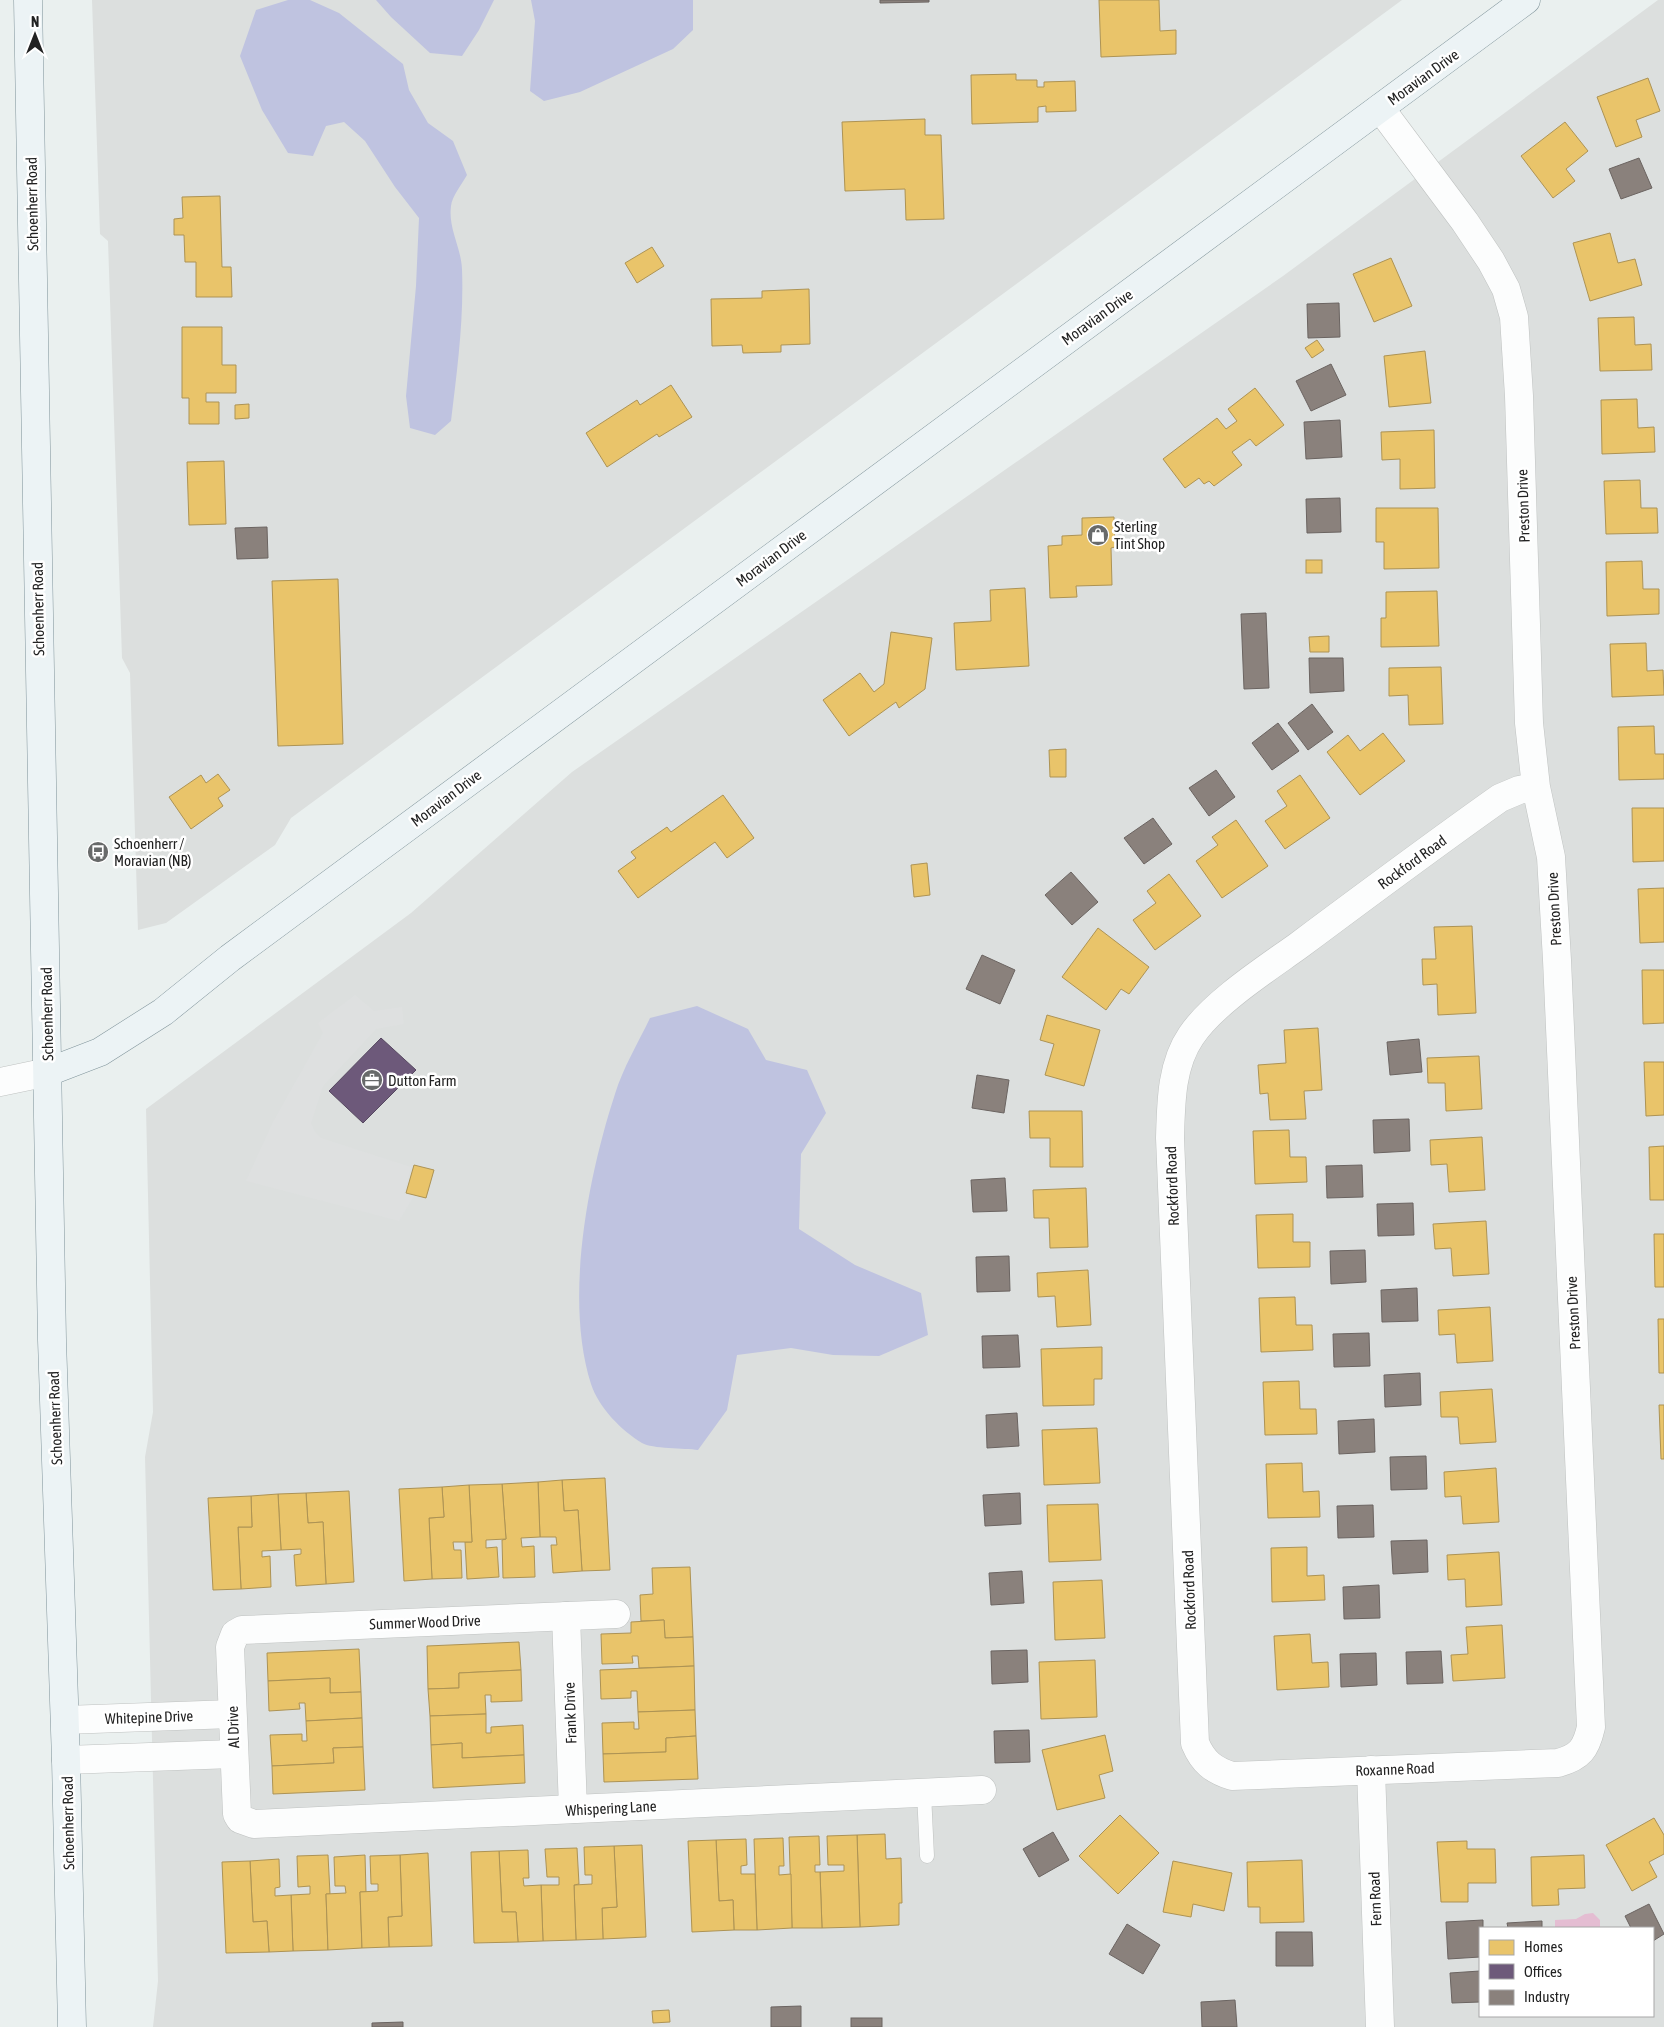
<svg xmlns="http://www.w3.org/2000/svg" width="1664" height="2027" font-family="'Asap Condensed',sans-serif">
<rect width="100%" height="100%" fill="#eaf0ef"/>
<g fill="#dcdfde" fill-rule="evenodd">
<path d="M92 0H1402L291 818 275 845 166 923 138 930 130 673 122 658 108 241 100 234Z"/>
<path d="M1658 0H1664V2027H153L158 1981 145 1457 153 1412 146 1109 411 913 572 772 1283 276ZM1480 1928H1653V2016H1480Z"/>
</g>
<g fill="#bfc3e0">
<path d="M288 0H310L339 13 403 64 409 90 428 123 453 141 467 175C462 184 452 196 451 206 448 228 461 247 462 269 464 320 457 371 451 421L435 435 410 428 406 396 416 286 419 218 395 187 365 141 344 122 326 126 313 156 288 153 262 110 240 56 256 10Z"/>
<path d="M376 0H494L479 30 462 56 430 53 391 17Z"/>
<path d="M531 0H693V30L673 49 580 92 544 101 530 91 535 21Z"/>
<path d="M697 1006 748 1029 766 1060 807 1070 826 1113 801 1154 799 1229 855 1265 921 1293 928 1335 879 1356 833 1355 791 1348 737 1355 727 1410 698 1450C685 1448 652 1449 642 1443 621 1430 599 1408 591 1384 564 1299 588 1177 615 1094 623 1068 638 1043 650 1018Z"/>
</g>
<path fill="#dee0e0" d="M355 995 374 1011 402 1007 404 1024 376 1029 323 1086 311 1123 315 1132 321 1138 411 1167 404 1194 414 1196 399 1221 246 1181 273 1122 323 1033 318 1023Z"/>
<path fill="#e4bdd2" d="M1593 1913 1600 1920V1928H1555V1920L1576 1919 1585 1914Z"/>
<g fill="#e9c46a" stroke="#ad9354">
<path d="M1099 0H1159L1160 31 1176 30V54L1101 57Z"/>
<path d="M1016 74V80H1037V87H1044V82L1075 81 1076 111 1046 112V106L1038 107V122L972 124 971 75Z"/>
<path d="M1648 78 1660 111 1636 120 1642 137 1616 147 1597 97Z"/>
<path d="M925 119V135H941L944 219 906 220 905 189 845 191 842 122Z"/>
<path d="M1565 122 1588 151 1566 169 1575 181 1553 198 1521 156Z"/>
<path d="M220 196 222 267H231L232 297H196V262H185L184 235H174V219L183 218 182 197Z"/>
<path d="M1610 233 1618 263 1635 259 1642 285 1590 301 1573 243Z"/>
<path d="M652 247 664 266 637 283 625 263Z"/>
<path d="M1391 258 1412 306 1374 322 1353 274Z"/>
<path d="M809 289 810 344 781 345V352L743 353 742 345 712 346 711 299 762 298V291Z"/>
<path d="M1634 317 1635 345 1651 344 1652 370 1600 371 1598 318Z"/>
<path d="M182 327H222V365H236V393H206V402H219V424H189V398H182Z"/>
<path d="M1317 340 1324 350 1312 358 1305 348Z"/>
<path d="M1425 351 1431 403 1389 407 1384 356Z"/>
<path d="M671 385 692 417 659 437 657 434 607 467 586 433 637 400 640 405Z"/>
<path d="M1255 388 1284 425 1256 446 1250 439 1232 452 1242 465 1214 486 1209 481 1204 484 1199 478 1185 488 1163 459 1217 418 1226 429 1237 421 1228 409Z"/>
<path d="M1637 399 1638 428 1654 427 1655 452 1602 454 1601 400Z"/>
<path d="M249 404V418L235 419V405Z"/>
<path d="M1434 430 1435 488 1400 489V459L1382 460 1381 432Z"/>
<path d="M224 461 226 524 189 525 187 462Z"/>
<path d="M1640 480 1641 508H1657L1658 533 1606 534 1604 481Z"/>
<path d="M1376 508H1438L1439 568 1384 569V542H1376Z"/>
<path d="M1114 517 1115 547 1111 548 1112 585 1076 586 1077 597 1050 598 1048 546 1062 545V536L1082 535V518Z"/>
<rect x="1306" y="560" width="16" height="13"/>
<path d="M1642 561 1643 589H1659V614L1607 616 1606 562Z"/>
<path d="M338 579 343 744 278 746 272 581Z"/>
<path d="M1025 588 1029 666 956 670 954 623 991 621 990 590Z"/>
<path d="M1437 591 1439 646 1381 647V618H1386V592Z"/>
<path d="M891 632 932 638 925 689 899 708 896 702 849 736 823 700 860 673 874 692 884 684Z"/>
<path d="M1329 636V652H1310L1309 637Z"/>
<path d="M1646 643 1647 671 1663 670 1664 695 1612 697 1610 644Z"/>
<path d="M1441 667 1443 724 1409 725 1408 695 1389 696V668Z"/>
<path d="M1654 726 1655 754H1664V779L1619 780 1618 727Z"/>
<path d="M1383 733 1405 761 1360 795 1327 752 1348 735 1360 751Z"/>
<path d="M1066 749V777H1050L1049 750Z"/>
<path d="M218 774 230 790 218 798 223 806 191 829 169 797 201 775 206 783Z"/>
<path d="M1300 775 1330 818 1285 849 1265 821 1287 806 1277 791Z"/>
<path d="M723 795 754 838 727 858 715 842 638 898 618 871 636 858 631 852 667 827 671 832Z"/>
<path d="M1632 808H1664V861L1633 862Z"/>
<path d="M1236 820 1268 866 1222 898 1196 861 1218 845 1212 837Z"/>
<path d="M927 863 930 895 914 897 911 865Z"/>
<path d="M1169 874 1201 916 1155 950 1133 920 1156 903 1147 891Z"/>
<path d="M1664 888V942L1640 943 1638 889Z"/>
<path d="M1472 926 1476 1013 1438 1015 1437 984 1423 985 1422 959H1436L1434 927Z"/>
<path d="M1098 928 1149 967 1129 994 1121 989 1106 1010 1062 977Z"/>
<path d="M1642 970H1664V1023L1643 1024Z"/>
<path d="M1047 1015 1100 1030 1084 1086 1045 1075 1054 1044 1040 1040Z"/>
<path d="M1318 1028 1322 1090 1304 1091 1306 1119 1270 1120 1268 1093 1260 1094 1258 1065 1286 1063 1284 1030Z"/>
<path d="M1479 1056 1482 1109 1446 1111 1445 1083H1428L1427 1058Z"/>
<path d="M1644 1062H1664V1115L1646 1116Z"/>
<path d="M1029 1111H1082L1083 1167H1050V1138H1030Z"/>
<path d="M1289 1130 1290 1157H1306L1307 1182 1255 1184 1253 1131Z"/>
<path d="M1482 1137 1485 1190 1449 1192 1447 1164 1431 1165 1430 1140Z"/>
<path d="M1664 1146V1200H1650L1649 1147Z"/>
<path d="M414 1165 434 1170 426 1198 406 1193Z"/>
<path d="M1086 1188 1088 1247 1050 1248 1049 1218H1034L1033 1190Z"/>
<path d="M1293 1214V1242H1310V1267L1258 1268 1256 1215Z"/>
<path d="M1486 1221 1489 1274 1453 1276 1451 1248 1435 1249 1433 1224Z"/>
<path d="M1654 1234H1664V1287H1655Z"/>
<path d="M1088 1270 1091 1325 1057 1327 1055 1296 1038 1297 1037 1273Z"/>
<path d="M1295 1297 1296 1325H1312L1313 1350 1261 1352 1259 1298Z"/>
<path d="M1490 1307 1493 1361 1457 1363 1455 1334 1439 1335 1438 1310Z"/>
<path d="M1658 1319H1664V1373H1659Z"/>
<path d="M1102 1347V1379H1094V1405L1043 1406 1041 1349Z"/>
<path d="M1299 1381 1300 1409H1316L1317 1434 1265 1435 1263 1382Z"/>
<path d="M1492 1389 1496 1442 1460 1444 1458 1417H1441L1440 1392Z"/>
<path d="M1659 1405H1664V1459H1661Z"/>
<path d="M1097 1428 1100 1483 1044 1485 1042 1430Z"/>
<path d="M1302 1463 1303 1492 1319 1491 1320 1517 1268 1518 1266 1464Z"/>
<path d="M1496 1468 1499 1522 1463 1524 1461 1496 1445 1497 1444 1472Z"/>
<path d="M605 1478 610 1570 582 1571 578 1510 564 1511 562 1480Z"/>
<path d="M562 1480 564 1511 578 1510 582 1571 553 1573 551 1545H557L556 1537H540L538 1482Z"/>
<path d="M538 1482 540 1537 521 1538 522 1547 534 1546 535 1577 503 1578 502 1540 506 1539 502 1484Z"/>
<path d="M502 1484 506 1539 486 1540V1548L497 1547 499 1577 467 1579 465 1542H472L469 1485Z"/>
<path d="M469 1485 472 1542H453L454 1550H461L462 1578 432 1579 429 1518 444 1517 442 1487Z"/>
<path d="M442 1487 444 1517 429 1518 432 1579 404 1581 399 1489Z"/>
<path d="M349 1491 354 1582 326 1584 323 1522 308 1523 306 1493Z"/>
<path d="M306 1493 308 1523 323 1522 326 1584 296 1586 294 1555 301 1554V1549L281 1550 278 1494Z"/>
<path d="M278 1494 281 1550 262 1551V1557L270 1556 271 1587 241 1589 238 1527H252L251 1496Z"/>
<path d="M251 1496 252 1527H238L241 1589 213 1590 208 1498Z"/>
<path d="M1098 1504 1101 1560 1049 1562 1047 1505Z"/>
<path d="M1307 1547V1576L1324 1575 1325 1600 1272 1602 1271 1548Z"/>
<path d="M1499 1552 1502 1605 1466 1607 1465 1579 1448 1580 1447 1555Z"/>
<path d="M690 1567 693 1637 665 1638 664 1620 641 1621 640 1595 653 1594 652 1568Z"/>
<path d="M1102 1580 1105 1638 1055 1640 1053 1582Z"/>
<path d="M664 1620 665 1638 693 1637 694 1666 639 1668 638 1656H632L633 1663 602 1664 601 1634 631 1633V1622Z"/>
<path d="M1502 1625 1505 1678 1453 1681 1451 1655 1468 1654 1466 1627Z"/>
<path d="M1310 1634 1312 1663 1328 1662 1329 1687 1277 1690 1274 1636Z"/>
<path d="M519 1642 521 1670 459 1673V1688L428 1689 427 1646Z"/>
<path d="M359 1649 361 1692 330 1693V1678L268 1681 267 1653Z"/>
<path d="M1095 1660 1097 1717 1041 1719 1039 1662Z"/>
<path d="M694 1666 695 1710 638 1712 637 1691H631V1698L601 1699 600 1670Z"/>
<path d="M521 1670 522 1701 491 1702V1695H485L486 1714 430 1716 428 1689 459 1688V1673Z"/>
<path d="M330 1678V1693L361 1692 362 1718 306 1721 305 1703H299L300 1709 269 1711 268 1681Z"/>
<path d="M695 1710 696 1736 666 1738V1752L603 1754 602 1723 634 1722V1729H639L638 1712Z"/>
<path d="M486 1714V1733H491V1727L523 1725 524 1755 462 1758V1743L431 1745 430 1716Z"/>
<path d="M362 1718 363 1747 333 1748 334 1763 272 1766 270 1735 302 1734V1741H307L306 1721Z"/>
<path d="M1105 1735 1113 1771 1099 1775 1105 1798 1057 1810 1042 1750Z"/>
<path d="M696 1736 698 1779 604 1782 603 1754 666 1752V1738Z"/>
<path d="M462 1743V1758L524 1755 525 1783 433 1788 431 1745Z"/>
<path d="M363 1747 365 1790 273 1794 272 1766 334 1763 333 1748Z"/>
<path d="M1120 1815 1159 1853 1118 1894 1079 1856Z"/>
<path d="M1654 1818 1664 1835V1854L1649 1862 1657 1877 1632 1891 1606 1845Z"/>
<path d="M885 1834 886 1859 901 1858 902 1903H899V1925L860 1927 857 1835Z"/>
<path d="M857 1835 860 1927 822 1928 820 1872 844 1871V1865H828L827 1836Z"/>
<path d="M819 1836 820 1865H815V1872H820L822 1928H792L789 1837Z"/>
<path d="M783 1838 784 1866H779V1875L791 1874 792 1928 757 1930 754 1839Z"/>
<path d="M746 1839 747 1865 741 1866V1874H755L757 1930H734L733 1900 719 1901 716 1840Z"/>
<path d="M716 1840 719 1901 733 1900 734 1930 692 1932 688 1841Z"/>
<path d="M1467 1841V1849H1495L1496 1883H1468V1902H1441L1437 1842Z"/>
<path d="M642 1845 646 1937 603 1939 602 1908 617 1907 614 1846Z"/>
<path d="M614 1846 617 1907 602 1908 603 1939 576 1940 574 1885 592 1884V1875H585L584 1847Z"/>
<path d="M577 1848 579 1884 574 1885 576 1940 543 1941 541 1885H559V1877H547L545 1849Z"/>
<path d="M528 1850 529 1878H523L524 1886 541 1885 543 1941 518 1942 516 1912H502L499 1851Z"/>
<path d="M499 1851 502 1912H516L518 1942 474 1943 471 1852Z"/>
<path d="M428 1853 432 1946 389 1947 388 1917 402 1916 400 1855Z"/>
<path d="M328 1855 330 1894H326L328 1950 293 1951 291 1895 310 1894V1886L298 1887 297 1856Z"/>
<path d="M365 1855 366 1892H360L362 1948 328 1950 326 1894 346 1893 345 1886H335L334 1857Z"/>
<path d="M400 1855 402 1916 388 1917 389 1947 362 1948 360 1892 378 1891V1884H371L370 1856Z"/>
<path d="M1584 1855 1585 1888 1558 1889 1559 1905 1532 1906 1531 1857Z"/>
<path d="M279 1859 280 1887 275 1888V1896L291 1895 293 1951 269 1952 267 1921 253 1922 250 1861Z"/>
<path d="M1302 1860 1304 1922 1260 1923V1907H1248L1247 1862Z"/>
<path d="M250 1861 253 1922 267 1921 269 1952 226 1953 222 1862Z"/>
<path d="M1173 1861 1232 1873 1224 1911 1193 1904 1191 1917 1163 1912Z"/>
<path d="M669 2010 670 2022 653 2023 652 2011Z"/>
</g>
<path fill="#6d597a" stroke="#564860" d="M381 1038 416 1070 363 1123 329 1091Z"/>
<g fill="#8a817c" stroke="#6b6461">
<path d="M880 0H929V2L880 3Z"/>
<path d="M1639 158 1652 188 1621 199 1609 169Z"/>
<path d="M1339 303 1340 337 1308 338 1307 304Z"/>
<path d="M1331 364 1346 395 1311 411 1296 381Z"/>
<path d="M1340 420 1342 457 1306 459 1304 422Z"/>
<path d="M1340 498 1341 532 1307 533 1306 499Z"/>
<path d="M267 527 268 558 237 559 235 528Z"/>
<path d="M1266 613 1269 688 1244 689 1241 614Z"/>
<path d="M1309 658H1343L1344 691 1310 693Z"/>
<path d="M1312 704 1333 732 1308 750 1288 723Z"/>
<path d="M1278 723 1299 751 1272 770 1252 743Z"/>
<path d="M1216 770 1235 797 1209 816 1189 788Z"/>
<path d="M1153 818 1172 844 1144 864 1124 838Z"/>
<path d="M1071 872 1098 902 1072 925 1045 895Z"/>
<path d="M982 955 1015 970 1000 1004 966 989Z"/>
<path d="M1419 1039 1422 1072 1390 1075 1387 1042Z"/>
<path d="M977 1075 1009 1080 1004 1113 972 1108Z"/>
<path d="M1409 1119 1410 1151 1374 1153 1373 1120Z"/>
<path d="M1362 1165 1363 1197 1327 1198 1326 1166Z"/>
<path d="M1005 1178 1007 1211 973 1212 971 1180Z"/>
<path d="M1413 1203 1414 1235 1378 1236 1377 1204Z"/>
<path d="M1365 1250 1366 1282 1331 1284 1330 1251Z"/>
<path d="M1009 1256 1010 1291 977 1292 976 1257Z"/>
<path d="M1417 1288 1418 1321 1382 1322 1381 1290Z"/>
<path d="M1369 1333 1370 1366 1334 1367 1333 1334Z"/>
<path d="M1018 1335 1020 1367 983 1368 982 1336Z"/>
<path d="M1420 1373 1421 1405 1385 1407 1384 1375Z"/>
<path d="M1017 1413 1019 1446 987 1448 986 1415Z"/>
<path d="M1374 1419 1375 1452 1339 1454 1338 1421Z"/>
<path d="M1426 1456 1427 1489 1391 1490 1390 1457Z"/>
<path d="M1020 1493 1021 1524 985 1526 983 1495Z"/>
<path d="M1373 1505 1374 1537 1338 1538 1337 1506Z"/>
<path d="M1427 1540 1428 1572 1393 1574 1391 1541Z"/>
<path d="M1022 1571 1024 1603 991 1605 989 1573Z"/>
<path d="M1379 1585 1380 1618 1344 1619 1343 1587Z"/>
<path d="M1027 1650 1028 1682 992 1684 991 1651Z"/>
<path d="M1441 1651 1443 1683 1407 1684 1406 1652Z"/>
<path d="M1376 1653 1377 1685 1341 1687 1340 1654Z"/>
<path d="M1029 1730 1030 1762 995 1763 994 1731Z"/>
<path d="M1053 1832 1069 1860 1039 1877 1023 1849Z"/>
<path d="M1649 1904 1664 1934 1653 1941V1928H1631L1625 1916Z"/>
<path d="M1483 1920V1928H1480V1957L1448 1959 1446 1922Z"/>
<path d="M1542 1921V1928H1508L1507 1923Z"/>
<path d="M1127 1924 1160 1945 1143 1974 1109 1954Z"/>
<path d="M1276 1932H1312L1313 1966H1276Z"/>
<path d="M1480 1971V2002L1452 2003 1450 1973Z"/>
<path d="M1235 2000 1237 2027H1202L1201 2002Z"/>
<path d="M801 2006V2027H771V2007Z"/>
<rect x="851" y="2018" width="31" height="9"/>
<path d="M403 2022V2027H372V2023Z"/>
</g>
<g fill="none" stroke-linecap="round" stroke-linejoin="round">
<g stroke="#bfc2c1" stroke-width="15">
<path id="lane" d="M924 1793 927 1856"/>
</g>
<g stroke="#bfc2c1" stroke-width="29">
<g id="street">
<path d="M1380 108 1465 222 1491 261 1506 289 1514 317 1519 396 1529 723 1536 787 1551 857 1557 960 1591 1727C1586 1749 1580 1757 1558 1763L1232 1776C1213 1770 1203 1762 1195 1743L1170 1138C1171 1104 1171 1065 1191 1036 1213 1003 1266 969 1298 946 1365 896 1432 846 1500 798L1519 790 1536 787"/>
<path d="M0 1082 48 1072"/>
<path d="M616 1614 242 1630 235 1634 230 1647 237 1814 240 1819 254 1824 982 1790"/>
<path d="M566 1616 573 1809"/>
<path d="M65 1720 232 1714"/>
<path d="M66 1760 233 1754"/>
<path d="M1371 1770 1380 2027"/>
</g>
</g>
<g stroke="#80949b" stroke-width="29">
<g id="secondary">
<path d="M28 0 52 1340 66 1760 72 2027"/>
<path d="M48 1072 100 1052 163 1012 230 958 1526 0"/>
</g>
</g>
<use href="#lane" stroke="#fcfdfd" stroke-width="14"/>
<use href="#street" stroke="#fcfdfd" stroke-width="28"/>
<use href="#secondary" stroke="#ecf3f5" stroke-width="28"/>
</g>
<defs>
<g id="shop-disc" transform="scale(1.125)"><circle r="9.5" fill="#686a6a" stroke="#fff"/><path d="M-5-2.5h2.3a2.7 3.5 0 0 1 5.4 0H5L5.5 6h-11ZM-1.5-2.5h3a1.5 2.3 0 0 0-3 0Z" fill="#fff"/></g>
<g id="bus-disc" transform="scale(1.125)"><circle r="9.5" fill="#686a6a" stroke="#fff"/><path d="M-5-6H5V4H4V6H2V4H-2V6H-4V4H-5ZM-3.5-4V0h7V-4ZM-3.5 1.2v1.5H-2V1.2ZM2 1.2v1.5H3.5V1.2Z" fill="#fff"/></g>
<g id="office-disc" transform="scale(1.125)"><circle r="9.5" fill="#686a6a" stroke="#fff"/><path d="M-6-3h4V-5.5h4V-3h4V5H-6ZM-1-4.5V-3h2v-1.5ZM-6 0V1H6V0Z" fill="#fff"/></g>
</defs>
<g fill-rule="evenodd">
<use href="#shop-disc" x="1098" y="535"/>
<use href="#bus-disc" x="98" y="852"/>
<use href="#office-disc" x="372" y="1080"/>
</g>
<g text-anchor="middle" dominant-baseline="central" stroke-width="5" stroke-linejoin="round" paint-order="stroke">
<g font-size="15" fill="#222" stroke="#fff">
<text transform="translate(1423 77) rotate(-36)">Moravian Drive</text>
<text transform="translate(32 204) rotate(-91)">Schoenherr Road</text>
<text transform="translate(1097 317) rotate(-36)">Moravian Drive</text>
<text transform="translate(1523 506) rotate(-92)">Preston Drive</text>
<text transform="translate(771 558) rotate(-37)">Moravian Drive</text>
<text transform="translate(38 609) rotate(-91)">Schoenherr Road</text>
<text transform="translate(446 798) rotate(-37)">Moravian Drive</text>
<text transform="translate(1412 862) rotate(-36)">Rockford Road</text>
<text transform="translate(1554 909) rotate(-93)">Preston Drive</text>
<text transform="translate(47 1014) rotate(-91)">Schoenherr Road</text>
<text transform="translate(1172 1186) rotate(-92)">Rockford Road</text>
<text transform="translate(1573 1313) rotate(-93)">Preston Drive</text>
<text transform="translate(55 1418) rotate(-92)">Schoenherr Road</text>
<text transform="translate(1189 1590) rotate(-92)">Rockford Road</text>
<text transform="translate(425 1622) rotate(-2)">Summer Wood Drive</text>
<text transform="translate(570 1713) rotate(-92)">Frank Drive</text>
<text transform="translate(149 1717) rotate(-2)">Whitepine Drive</text>
<text transform="translate(233 1727) rotate(-92)">Al Drive</text>
<text transform="translate(1395 1769) rotate(-2)">Roxanne Road</text>
<text transform="translate(611 1808) rotate(-3)">Whispering Lane</text>
<text transform="translate(68 1823) rotate(-91)">Schoenherr Road</text>
<text transform="translate(1375 1899) rotate(-92)">Fern Road</text>
</g>
<g font-size="15" fill="#222" stroke="#fff" text-anchor="start">
<text x="1114" y="526">Sterling<tspan x="1114" dy="17">Tint Shop</tspan></text>
<text x="114" y="843">Schoenherr /<tspan x="114" dy="17">Moravian (NB)</tspan></text>
<text x="388" y="1080">Dutton Farm</text>
</g>
</g>
<rect x="1479" y="1927" width="175" height="90" fill="#ffffff" stroke="#a7a7a7"/>
<rect x="1489" y="1940" width="25" height="15" fill="#e9c46a" stroke="#a7a7a7"/>
<text x="1524" y="1952" font-size="15" fill="#222222">Homes</text>
<rect x="1489" y="1964" width="25" height="15" fill="#6d597a" stroke="#a7a7a7"/>
<text x="1524" y="1977" font-size="15" fill="#222222">Offices</text>
<rect x="1489" y="1990" width="25" height="15" fill="#8a817c" stroke="#a7a7a7"/>
<text x="1524" y="2002" font-size="15" fill="#222222">Industry</text>
<g transform="translate(35 35)" stroke="#ffffff" stroke-width="4" paint-order="stroke">
<path d="M0-4L9 19L0 12L-9 19Z" fill="#222222"/>
<text y="-8" font-size="14" font-weight="bold" text-anchor="middle" fill="#222222">N</text>
</g>
</svg>
